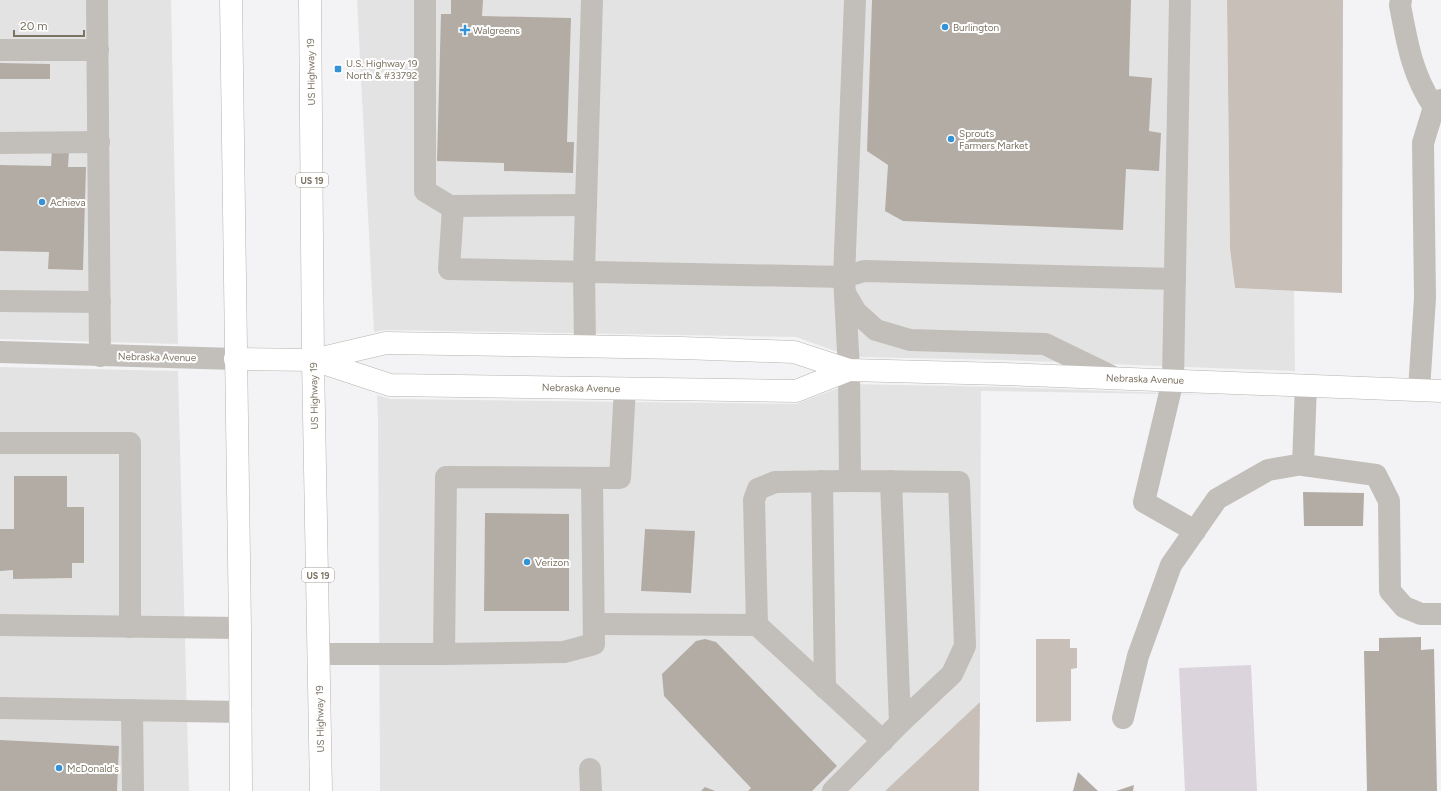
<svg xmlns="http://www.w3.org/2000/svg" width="1441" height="791" font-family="Figtree,sans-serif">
<rect width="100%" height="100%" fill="#f3f3f6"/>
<g fill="#e4e3e3">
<path d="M0 0H171L178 344 0 339Z"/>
<path d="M357 0H1227L1230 249 1235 288 1294 291 1295 371 1004 360 858 357 849 356 796 337 386 330 374 332Z"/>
<path d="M0 367 178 371 189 791H0Z"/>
<path d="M849 384 1004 387 1218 395 981 391 980 702 885 791H380L378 420 377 395 390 399 796 404Z"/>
</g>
<path fill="#dbd4dc" d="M1251 665 1257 791H1185L1179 668Z"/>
<g fill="#c7bfb8">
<path d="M1227 0H1343L1342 293 1235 288 1230 249Z"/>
<path d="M1036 639H1070V648H1077V668L1071 669V721L1036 722Z"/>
<path d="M980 702 979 791H885Z"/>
</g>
<g fill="#b2aca5">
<path d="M451 0H483L482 16 571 18 567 142H574L573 173 504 171V163L437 161 441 14H451Z"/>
<path d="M872 0H1131L1129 76 1152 78 1149 131 1161 133 1159 171 1126 169 1123 230 903 221 885 211 888 165 867 151Z"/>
<path d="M0 63 50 64V79H0Z"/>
<path d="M52 149 69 150 68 167H86L83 270 48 269 49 252 0 251V165L51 166Z"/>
<path d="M14 476H67V507H84V563H72V578L13 579V570L0 571V529H14Z"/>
<path d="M1303 492 1364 493 1363 526H1304Z"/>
<path d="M485 513 569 514V611H484Z"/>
<path d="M645 529 695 531 691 593 641 591Z"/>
<path d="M1421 637V650L1434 649 1437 791H1367L1364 651H1379V638Z"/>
<path d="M705 639 716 642 837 766 812 791H748L751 788 664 696 662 674 696 641Z"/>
<path d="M0 740 119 746 117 791H0Z"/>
<path d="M1078 772 1098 791H1073Z"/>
<path d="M1134 785 1133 791H1116Z"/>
<path d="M705 787 715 791H701Z"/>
</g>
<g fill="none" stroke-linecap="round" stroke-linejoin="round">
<g stroke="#b7b4ae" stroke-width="23">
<g id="major">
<path d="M235 359 313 360 386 343 682 348 794 352 849 370 1004 374 1441 391"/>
<path d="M314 360 390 385 796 391 849 370"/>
</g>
</g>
<g stroke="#b6b3ae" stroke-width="23">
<g id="highway">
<path d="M231 0 240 628 241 791"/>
<path d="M310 0 313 360 321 791"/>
</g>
</g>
<g stroke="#c2bfba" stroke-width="22">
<path d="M97 0 100 356"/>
<path d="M425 0V191L453 208 449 269 844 277 864 271 1175 279"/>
<path d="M1180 0 1173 380 1144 502 1195 531"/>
<path d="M1401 0 1400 5C1407 42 1412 75 1434 107L1441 100"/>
<path d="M0 50H98"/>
<path d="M0 143 99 142"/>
<path d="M450 206 586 205"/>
<path d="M845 293 856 312 876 330 910 340 1045 344 1115 378"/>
<path d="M0 301 100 302"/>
<path d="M585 346 584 271 592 0"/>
<path d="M0 352 235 359"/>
<path d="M1306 385 1303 465 1376 475 1389 501 1390 591 1404 607 1421 614H1441"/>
<path d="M1419 390 1425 298 1423 143 1434 107H1441"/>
<path d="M0 443H130V627"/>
<path d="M822 481 825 688"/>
<path d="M850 481 775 482 758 489 754 500 757 625 883 741"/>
<path d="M891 481 900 723"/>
<path d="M594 624 757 625"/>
<path d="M0 625 240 628"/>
<path d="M319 654H444L446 477 620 478 625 388"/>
<path d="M444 654 564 652 594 644 592 478"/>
<path d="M0 708 241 712"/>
<path d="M132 710 133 791"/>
<path d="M1123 718 1138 656 1171 565 1217 499 1268 470 1303 464"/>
<path d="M590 769 591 791"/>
<path d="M833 791 900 723 952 674 965 646 959 482 850 481 849 370 844 277 855 0"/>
</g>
<use href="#major" stroke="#fff" stroke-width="22"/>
<use href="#highway" stroke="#fff" stroke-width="22"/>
</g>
<g fill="#3393d6" stroke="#fff" stroke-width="1.5">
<circle cx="945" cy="27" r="4"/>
<path d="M463 24h4v4h4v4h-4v4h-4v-4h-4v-4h4z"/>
<rect x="334" y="65" width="8" height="8" rx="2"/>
<circle cx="951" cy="139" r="4"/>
<circle cx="42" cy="202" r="4"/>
<circle cx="527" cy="562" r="4"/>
<circle cx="59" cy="768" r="4"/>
</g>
<g text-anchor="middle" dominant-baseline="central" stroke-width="4" stroke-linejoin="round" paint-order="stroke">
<g fill="#fff" stroke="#a39d92" stroke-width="1">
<rect x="296" y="173" width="32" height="14" rx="3"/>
<rect x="302" y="568" width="32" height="14" rx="3"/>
</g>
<g font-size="9" font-weight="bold" fill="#7c7363">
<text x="312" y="180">US 19</text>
<text x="318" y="575">US 19</text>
</g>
<g font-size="10" fill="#7c7363" stroke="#fff" text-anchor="start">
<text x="953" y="27">Burlington</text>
<text x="473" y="30">Walgreens</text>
<text x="346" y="63">U.S. Highway 19<tspan x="346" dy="12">North &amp; #33792</tspan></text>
<text x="959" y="133">Sprouts<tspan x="959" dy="12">Farmers Market</tspan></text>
<text x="50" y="202">Achieva</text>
<text x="535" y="562">Verizon</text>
<text x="67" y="768">McDonald's</text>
</g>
<g font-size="10" fill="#7c7363" stroke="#fff">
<text transform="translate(311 72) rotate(-91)">US Highway 19</text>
<text transform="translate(157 357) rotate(1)">Nebraska Avenue</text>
<text transform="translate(1145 379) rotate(2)">Nebraska Avenue</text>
<text transform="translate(581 388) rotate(1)">Nebraska Avenue</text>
<text transform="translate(314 396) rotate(-91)">US Highway 19</text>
<text transform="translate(320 719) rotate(-91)">US Highway 19</text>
</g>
</g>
<path d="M14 30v6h70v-6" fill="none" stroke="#7c7363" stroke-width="2"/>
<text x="20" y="30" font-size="12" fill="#7c7363" stroke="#ffffff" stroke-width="3" paint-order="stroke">20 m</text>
</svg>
